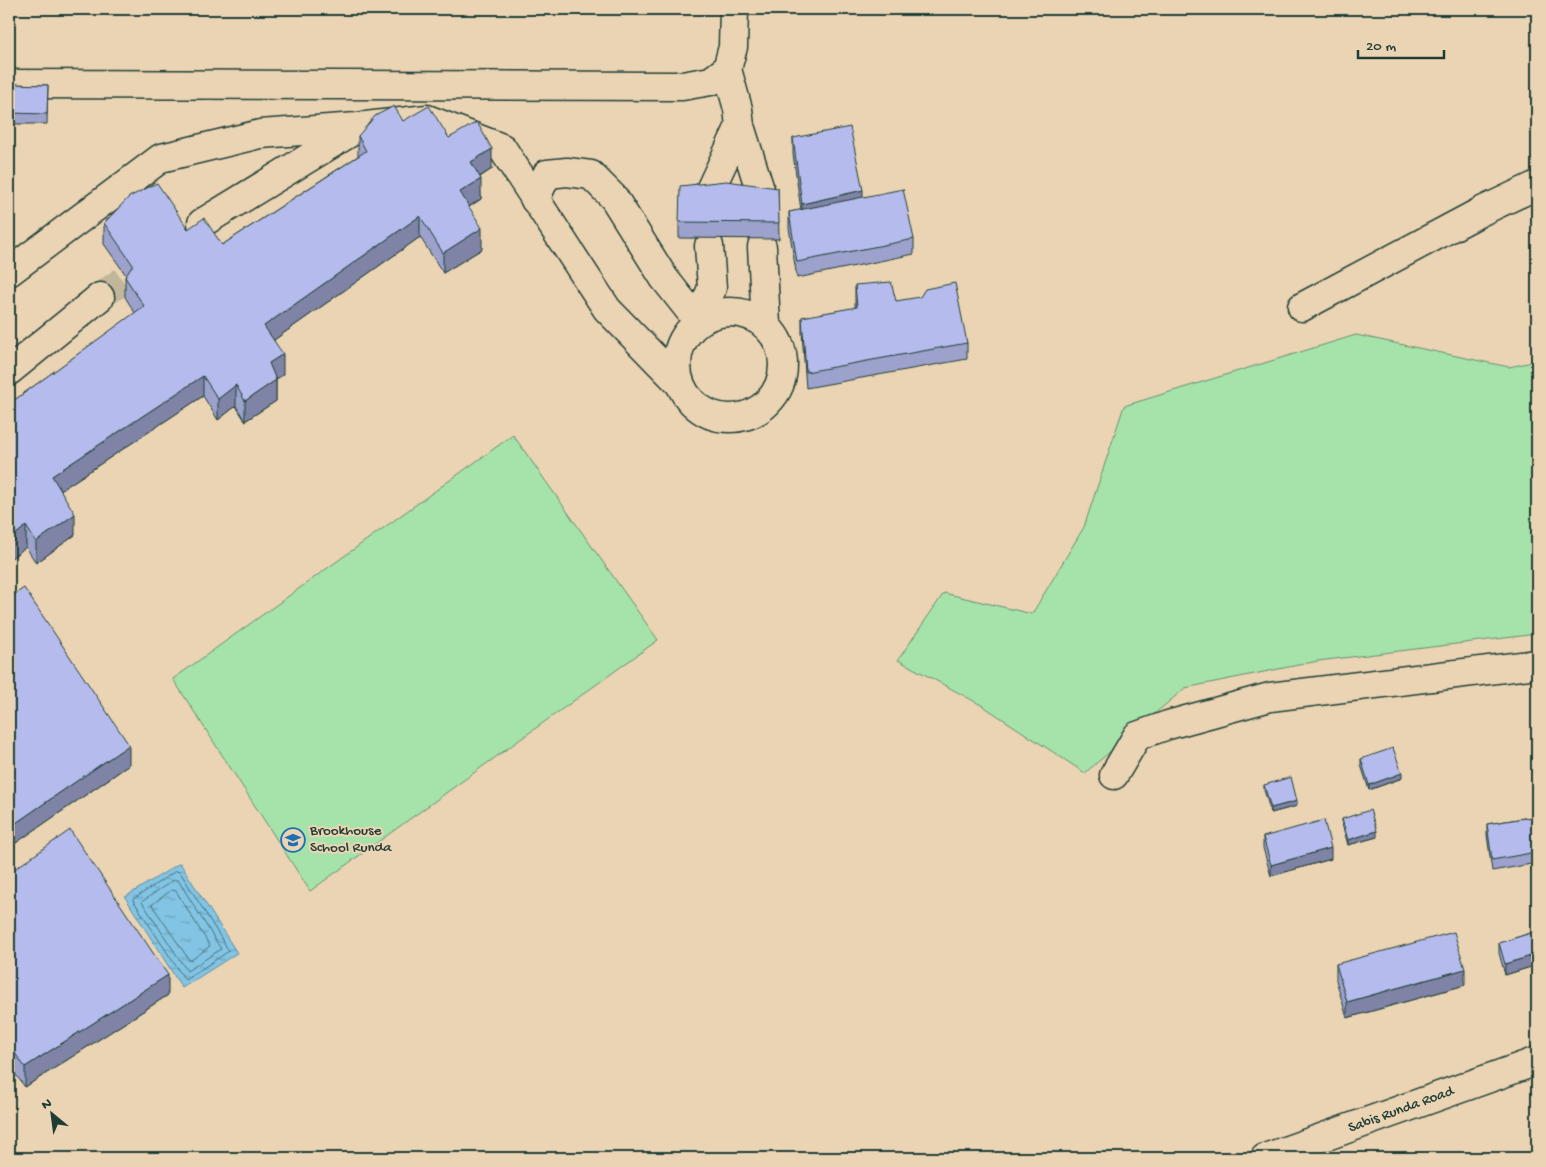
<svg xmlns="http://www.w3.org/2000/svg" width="1546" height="1167" font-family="'Gochi Hand',sans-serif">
<defs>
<pattern id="water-ripples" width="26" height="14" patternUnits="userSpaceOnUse" patternTransform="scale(1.25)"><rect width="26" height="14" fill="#83c4e4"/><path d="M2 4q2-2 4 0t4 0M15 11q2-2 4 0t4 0" fill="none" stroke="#6ba0ba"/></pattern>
</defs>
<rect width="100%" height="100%" fill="#ebd4b4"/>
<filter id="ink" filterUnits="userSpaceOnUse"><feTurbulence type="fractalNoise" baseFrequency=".02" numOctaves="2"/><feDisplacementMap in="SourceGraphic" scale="10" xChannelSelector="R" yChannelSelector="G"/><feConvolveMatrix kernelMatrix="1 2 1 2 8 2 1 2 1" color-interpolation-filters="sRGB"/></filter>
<g filter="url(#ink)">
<g fill="#a6e3aa" stroke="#62906f">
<path d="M1356 335 1509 367 1537 361V634L1318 661 1185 688 1085 773 983 706 898 660 944 593 1032 614 1084 527 1124 406Z"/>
<path d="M513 435 658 640 310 891 173 679Z"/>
</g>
<path fill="url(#water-ripples)" stroke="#5b8e9e" d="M180 863 237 953 182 988 125 897Z"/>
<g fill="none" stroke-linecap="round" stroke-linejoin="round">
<g stroke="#47737a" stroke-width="1">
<path d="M176 871 180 872 229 951 185 980 133 900Z"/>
<path d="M174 880H178L221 949 187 971 142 902Z"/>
<path d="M172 890 176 891 210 946 190 961 152 905Z"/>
</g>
<path stroke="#c2b69a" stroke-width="28" stroke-dasharray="28 14" stroke-linecap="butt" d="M100 297 155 257"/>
<g stroke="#1f3d34" stroke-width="31">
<g id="minor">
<path d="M727 69 738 109 740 126 761 193"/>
<path d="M9 84 682 86 711 81 727 69 733 47 734 9"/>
<path d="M710 190 740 126"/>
<path d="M535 200 547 174 567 172 591 175 614 198 664 278 698 321 712 288 709 246"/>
<path d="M202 223 354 130"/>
<path d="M762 247 766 325"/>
<path d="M9 272 161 158 260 134 357 127 427 119 502 148 607 309 680 384"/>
<path d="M1302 307 1482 211 1537 185"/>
<circle cx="730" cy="365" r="53"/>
<path d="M9 371 100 297"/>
<path d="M1114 775 1137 736 1168 725 1270 697 1537 664"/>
<path d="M1265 1158 1537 1061"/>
</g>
</g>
<use href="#minor" stroke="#ebd4b4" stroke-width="28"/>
</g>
<g fill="#9ca2cc" stroke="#1f3d34">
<path d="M9 84 48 85 47 124H9Z"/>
<path d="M403 121 449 138 492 169 480 177 481 199 469 207 482 249 443 273 420 237 274 340 283 375 276 379V401L245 421 236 406 218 420 203 396 61 490 75 535 36 563 26 547 10 559 9 558V404L135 313 125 297V277L126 275 104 244V223L188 229 222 245 358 156V136Z"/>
<path d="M793 138 863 197 914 239V254L797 278 789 228V212L801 210 793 154Z"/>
<path d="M778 188 779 239 679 238V222Z"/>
<path d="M855 285 896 301 967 343V359L806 388 802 333V317L855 308Z"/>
<path d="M9 598 129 765 10 847 9 846Z"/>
<path d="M1361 759 1402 778 1369 790 1361 765Z"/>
<path d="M1264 785 1297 806 1271 813 1264 790Z"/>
<path d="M1537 816V863L1492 871 1487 835V824Z"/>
<path d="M1342 819 1377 837 1348 845 1342 824Z"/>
<path d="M1263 837 1331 859 1271 876 1263 848Z"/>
<path d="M9 873 168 995 25 1087 9 1066Z"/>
<path d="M1537 931V965L1505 975 1499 953V943Z"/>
<path d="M1336 964 1465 985 1347 1018 1336 980Z"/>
</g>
<g fill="#7f84a6" stroke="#1f3d34">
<path d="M492 149V169L471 182V162Z"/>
<path d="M481 179V199L460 212V192Z"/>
<path d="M863 190V206L802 220V204Z"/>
<path d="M420 216V237L264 347V326Z"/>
<path d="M482 228V249L443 273V253Z"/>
<path d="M283 354V375L269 383V363Z"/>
<path d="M203 376V396L52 496V476Z"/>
<path d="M276 380V401L245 421V401Z"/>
<path d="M236 385V406L218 420V399Z"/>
<path d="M75 514V535L36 563V542Z"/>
<path d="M26 526V547L10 559V539Z"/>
<path d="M129 745V765L10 847V827Z"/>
<path d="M1402 773V778L1369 790V785Z"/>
<path d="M1297 801V806L1271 813V808Z"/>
<path d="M1377 831V837L1348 845V840Z"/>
<path d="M1331 848V859L1271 876V865Z"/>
<path d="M1537 954V965L1505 975V964Z"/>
<path d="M1465 969V985L1347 1018V1002Z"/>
<path d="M168 975V995L25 1087V1067Z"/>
</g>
<g fill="#b5bced" stroke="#1f3d34">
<path d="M9 84 48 85 47 114 9 113Z"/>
<path d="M394 106 403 121 429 106 449 138 477 122 492 149 471 162 481 179 460 192 482 228 443 253 420 216 264 326 283 354 269 363 276 380 245 401 236 385 218 399 203 376 52 476 75 514 36 542 26 526 10 539 9 537V404L144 306 125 277 133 265 104 223 129 197 157 183 188 229 204 218 222 245 366 151 358 136 375 116Z"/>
<path d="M850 127 863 190 802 204 793 138Z"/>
<path d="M726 181 778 188 779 223 679 222 680 186Z"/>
<path d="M903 189 914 239 797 262 789 212Z"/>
<path d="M891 282 896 301 920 297 925 289 955 283 967 343 806 372 802 317 857 307 855 285Z"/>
<path d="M24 588 129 745 10 827 9 825V598Z"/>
<path d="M1393 748 1402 773 1369 785 1361 759Z"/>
<path d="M1291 777 1297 801 1271 808 1264 785Z"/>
<path d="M1370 810 1377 831 1348 840 1342 819Z"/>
<path d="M1537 816V852L1492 860 1487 824Z"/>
<path d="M1324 820 1331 848 1271 865 1263 837Z"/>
<path d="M70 830 168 975 25 1067 9 1045V873Z"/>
<path d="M1537 931V954L1505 964 1499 943Z"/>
<path d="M1454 932 1465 969 1347 1002 1336 964Z"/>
</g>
</g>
<defs>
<g id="school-ring" transform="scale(1.25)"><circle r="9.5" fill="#ebd4b4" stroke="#1f6fb2" stroke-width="1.5"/><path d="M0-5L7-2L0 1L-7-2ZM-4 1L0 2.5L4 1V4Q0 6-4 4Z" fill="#1f6fb2"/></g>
</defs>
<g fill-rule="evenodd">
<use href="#school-ring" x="293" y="840"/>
</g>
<g text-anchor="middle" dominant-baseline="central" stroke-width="4" stroke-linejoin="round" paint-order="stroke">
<g font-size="15" fill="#1f3d34" stroke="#ebd4b4" text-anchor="start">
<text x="310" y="831">Brookhouse<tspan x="310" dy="17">School Runda</tspan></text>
</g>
<g font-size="15" fill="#1f3d34" stroke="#ebd4b4">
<text transform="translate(1401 1110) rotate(-20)">Sabis Runda Road</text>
</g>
</g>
<rect width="1546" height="1167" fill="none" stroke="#ebd4b4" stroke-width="30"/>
<rect x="15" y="15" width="1516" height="1137" fill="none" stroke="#1f3d34" stroke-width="2" filter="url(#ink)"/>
<g transform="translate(52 1114) rotate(331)" stroke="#ebd4b4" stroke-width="4" paint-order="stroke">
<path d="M0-4L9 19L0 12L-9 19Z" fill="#1f3d34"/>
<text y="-8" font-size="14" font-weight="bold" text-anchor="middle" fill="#1f3d34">N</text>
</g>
<path d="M1358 50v8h86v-8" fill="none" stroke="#1f3d34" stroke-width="2.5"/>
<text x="1366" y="50" font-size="15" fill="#1f3d34" stroke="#ebd4b4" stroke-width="4" paint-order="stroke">20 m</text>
</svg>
